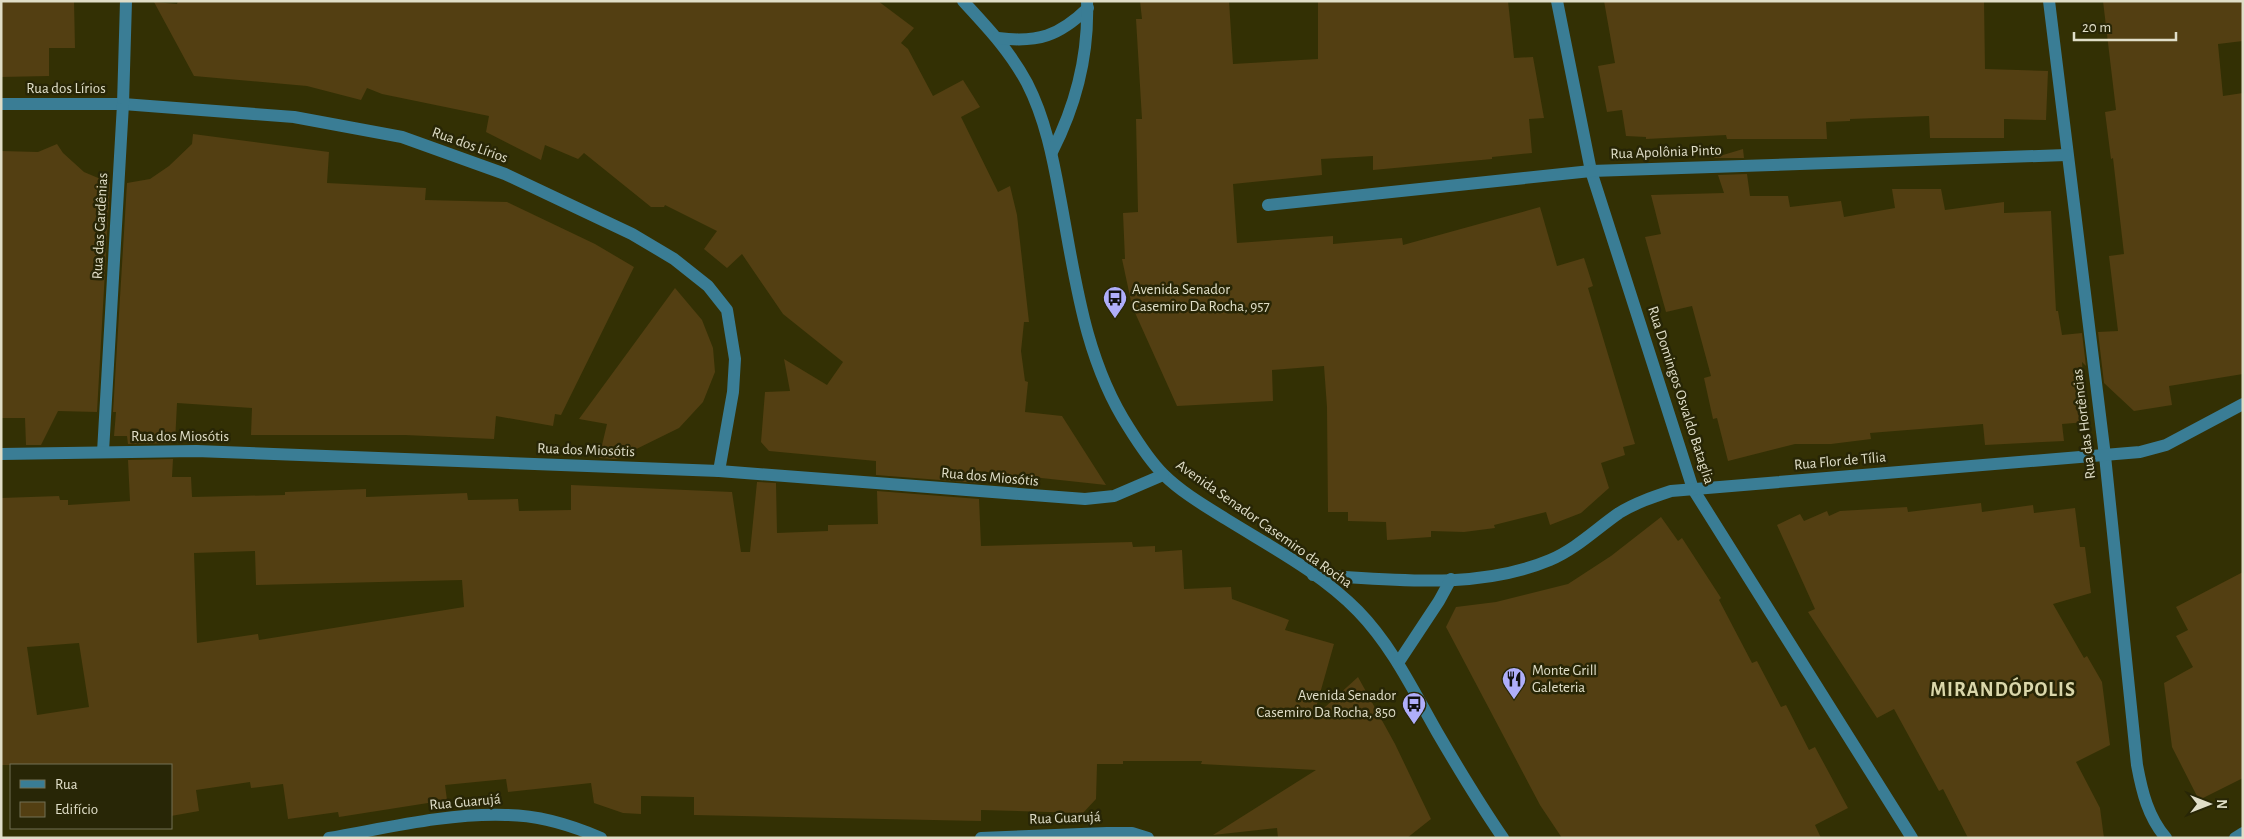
<svg xmlns="http://www.w3.org/2000/svg" width="2244" height="839" font-family="'Alegreya Sans',sans-serif">
<rect width="100%" height="100%" fill="#333004"/>
<g fill="#533f12" fill-rule="evenodd">
<path d="M1 1H74L75 48H49V76L1 77Z"/>
<path d="M178 1H878L914 28 901 43 908 49 933 96 963 80 980 107 961 117 998 192 1010 186 1017 215 1029 322H1024L1021 351 1025 381 1028 382 1025 412 1062 416 1106 485 978 471V483L876 475V461L769 451 761 442 765 392 790 391 784 359 827 385 843 362 783 314 742 254 727 268 704 249 717 231 665 205 664 207H651L584 153 578 159 545 145 541 160 486 132 489 116 382 94 367 88 361 100 307 86 194 76 154 2 177 4Z"/>
<path d="M1140 1H1229L1233 64 1318 59V1H1508L1514 58 1533 57 1544 118 1529 119 1532 153 1492 157V159L1373 170V156L1321 159 1322 175 1233 184 1237 243 1333 236V244L1402 238 1403 245 1540 207 1557 266 1584 258 1593 286 1588 288 1635 444 1623 447 1625 455 1601 463 1609 488 1581 513 1550 525 1546 512 1494 525 1495 528 1464 532 1431 531V537L1387 540 1386 522 1348 521V512H1328L1327 407 1324 366 1272 370 1273 401 1177 406 1132 306 1122 259H1125L1123 213 1138 212 1136 119H1142L1136 19H1142Z"/>
<path d="M1604 1H1984L1985 69 2048 71 2046 120 2004 119V138H1930L1929 116 1850 119V121L1826 122 1827 139H1727L1726 135 1646 139V137L1626 136 1622 110 1607 112 1598 66 1615 63Z"/>
<path d="M2103 1H2241L2243 15V41L2218 44 2223 96 2243 93V374L2169 386 2172 405 2134 411 2104 383 2098 332 2118 331 2109 256 2124 254 2113 158 2111 159 2105 112 2116 110Z"/>
<path d="M193 134 329 152 327 183 426 188 425 200 507 202 595 244 634 267 561 415 555 414 553 426 496 416 494 439 405 435H251L252 408 177 403 175 443 128 444 127 436H114L116 412H113L127 183 150 179 169 166 192 144Z"/>
<path d="M57 144 63 153 84 172 110 183 97 412 58 411 41 445H26L25 418H1V151L38 152Z"/>
<path d="M1743 149 1744 158H1713Z"/>
<path d="M1747 174 1750 196H1788L1790 207 1841 201 1844 217 1895 208 1892 189H1941L1945 210 2004 202V213L2051 211 2056 311H2058L2062 335 2082 333 2086 366 2082 362 2086 422 2062 424 2064 441 1985 445 1983 424 1870 433 1871 439 1831 444H1795L1728 461 1717 418 1713 419 1704 378 1711 376 1692 306 1666 312 1645 237 1661 234 1651 195 1724 193 1718 175Z"/>
<path d="M675 288 702 320 713 348 715 372 703 402 679 428 616 459 599 458 607 424 579 419Z"/>
<path d="M173 459 172 477H191L192 497 285 495V492L366 489V497L467 493 468 500 518 499 519 511 571 510V485L732 492 741 552H750L757 482 776 483 777 533 828 531V525L878 524 877 491 979 499 981 546 1132 542 1133 547 1155 546V552L1182 550 1184 589 1231 587 1232 599 1289 620 1285 630 1334 644 1313 718 1358 677 1395 744 1431 819 1407 838H1278L1277 828 1213 835 1316 770 1201 764 1202 761H1123V764H1097L1096 799 1083 813 981 810V821L694 815V797L641 796V814L623 813 594 803 591 783 508 792 506 779 445 785 447 800 339 817 338 812 288 819 283 784 251 788 250 782 196 790 199 811 171 816V765H1V498L59 496 60 500H68V505L130 501 128 460ZM255 551 256 585 462 580 464 607 259 640 258 634 197 643 194 553ZM79 643 89 707 37 715 27 647Z"/>
<path d="M1981 503 1982 512 2033 505 2034 513 2075 508 2080 547H2085L2091 593 2053 604 2084 658 2087 656 2102 682 2110 745 2076 762 2100 808 2104 838H1968L1943 789 1939 791 1894 709 1877 718 1808 612 1815 609 1777 525 1800 514 1804 521 1827 511 1829 516 1840 511 1907 507 1908 512Z"/>
<path d="M1661 517 1678 541 1682 538 1721 598 1719 600 1752 663 1757 661 1781 707 1786 705 1809 750 1815 747 1848 808 1815 825 1821 838H1562L1540 805 1446 627 1456 607 1496 602 1568 584 1611 556Z"/>
<path d="M2243 572V778L2199 800 2172 747 2164 683 2193 667 2176 636 2188 630 2176 607Z"/>
</g>
<g fill="none" stroke-linecap="round" stroke-linejoin="round">
<g stroke="#3a7d95" stroke-width="12">
<path d="M963 1C987 27 1010 51 1027 83 1045 118 1053 158 1060 197 1075 276 1084 359 1129 428 1139 444 1150 461 1163 474 1181 492 1205 506 1226 519 1271 547 1321 573 1358 611 1392 646 1413 690 1437 732 1458 768 1479 803 1503 838"/>
<path d="M1557 1 1591 171 1693 489 1912 838"/>
<path d="M2049 1 2105 456 2137 765C2142 792 2148 817 2166 838"/>
<path d="M998 38C1038 43 1059 36 1088 8"/>
<path d="M1 104H123L294 117 402 137 505 174 632 234 674 259 708 286 727 310 735 359 733 392 719 471"/>
<path d="M1052 152C1076 105 1089 55 1087 1"/>
<path d="M1268 205 1591 171 2066 155"/>
<path d="M103 452 123 104 126 1"/>
<path d="M1 454 196 451 719 471 1085 499 1114 496 1163 475"/>
<path d="M1313 575C1391 579 1476 591 1550 560 1576 549 1596 529 1619 513 1635 503 1653 497 1671 491L2140 452 2166 445 2243 404"/>
<path d="M1398 663 1439 601 1451 579"/>
<path d="M329 838C387 828 447 813 506 815 539 815 571 825 601 838"/>
<path d="M981 838 1107 833H1132L1148 838"/>
<path d="M2235 838 2243 833"/>
</g>
</g>
<defs>
<g id="bus-pin" transform="scale(1.25)"><path d="M0 17L-7.5 6A9.5 9.5 0 1 1 7.5 6Z" fill="#afaefa" stroke="#282606"/><path d="M-5-6H5V4H4V6H2V4H-2V6H-4V4H-5ZM-3.5-4V0h7V-4ZM-3.5 1.2v1.5H-2V1.2ZM2 1.2v1.5H3.5V1.2Z" fill="#111"/></g>
<g id="restaurant-pin" transform="scale(1.25)"><path d="M0 17L-7.5 6A9.5 9.5 0 1 1 7.5 6Z" fill="#afaefa" stroke="#282606"/><path d="M-5-6h1v4h1v-4h1v4h1v-4h1v5L-1.5 .5V6h-2V.5L-5-1ZM5-6V6H3V1.5H1.5Q1.5-4 5-6Z" fill="#111"/></g>
</defs>
<g fill-rule="evenodd">
<use href="#bus-pin" x="1115" y="298"/>
<use href="#restaurant-pin" x="1514" y="679"/>
<use href="#bus-pin" x="1414" y="704"/>
</g>
<g text-anchor="middle" dominant-baseline="central" stroke-width="5" stroke-linejoin="round" paint-order="stroke">
<g font-size="15" fill="#e0dec8" stroke="#282606">
<text x="66" y="88">Rua dos Lírios</text>
<text transform="translate(470 145) rotate(20)">Rua dos Lírios</text>
<text transform="translate(1666 152) rotate(-2)">Rua Apolônia Pinto</text>
<text transform="translate(100 226) rotate(-87)">Rua das Gardênias</text>
<text transform="translate(1681 395) rotate(72)">Rua Domingos Osvaldo Bataglia</text>
<text transform="translate(2084 424) rotate(-97)">Rua das Hortências</text>
<text x="180" y="436">Rua dos Miosótis</text>
<text transform="translate(586 450) rotate(2)">Rua dos Miosótis</text>
<text transform="translate(1840 461) rotate(-5)">Rua Flor de Tília</text>
<text transform="translate(990 477) rotate(5)">Rua dos Miosótis</text>
<text transform="translate(1264 524) rotate(35)">Avenida Senador Casemiro da Rocha</text>
<text transform="translate(465 802) rotate(-5)">Rua Guarujá</text>
<text transform="translate(1065 818) rotate(-2)">Rua Guarujá</text>
</g>
<g font-size="15" fill="#e0dec8" stroke="#282606" text-anchor="start">
<text x="1132" y="289">Avenida Senador<tspan x="1132" dy="17">Casemiro Da Rocha, 957</tspan></text>
<text x="1532" y="670">Monte Grill<tspan x="1532" dy="17">Galeteria</tspan></text>
<text x="1396" y="695" text-anchor="end">Avenida Senador<tspan x="1396" dy="17">Casemiro Da Rocha, 850</tspan></text>
</g>
<g font-size="20" font-weight="bold" letter-spacing="1" fill="#dad7aa" stroke="#282606">
<text x="2003" y="690">MIRANDÓPOLIS</text>
</g>
</g>
<rect width="2244" height="839" fill="none" stroke="#e0dec8" stroke-width="5"/>
<rect x="10" y="764" width="162" height="65" fill="#282606" stroke="#727054"/>
<rect x="20" y="780" width="25" height="8" fill="#3a7d95" stroke="#727054"/>
<text x="55" y="789" font-size="15" fill="#e0dec8">Rua</text>
<rect x="20" y="802" width="25" height="15" fill="#533f12" stroke="#727054"/>
<text x="55" y="814" font-size="15" fill="#e0dec8">Edifício</text>
<g transform="translate(2209 804) rotate(90)" stroke="#282606" stroke-width="4" paint-order="stroke">
<path d="M0-4L9 19L0 12L-9 19Z" fill="#e0dec8"/>
<text y="-8" font-size="14" font-weight="bold" text-anchor="middle" fill="#e0dec8">N</text>
</g>
<path d="M2074 32v8h102v-8" fill="none" stroke="#e0dec8" stroke-width="2.5"/>
<text x="2082" y="32" font-size="15" fill="#e0dec8" stroke="#282606" stroke-width="4" paint-order="stroke">20 m</text>
</svg>
